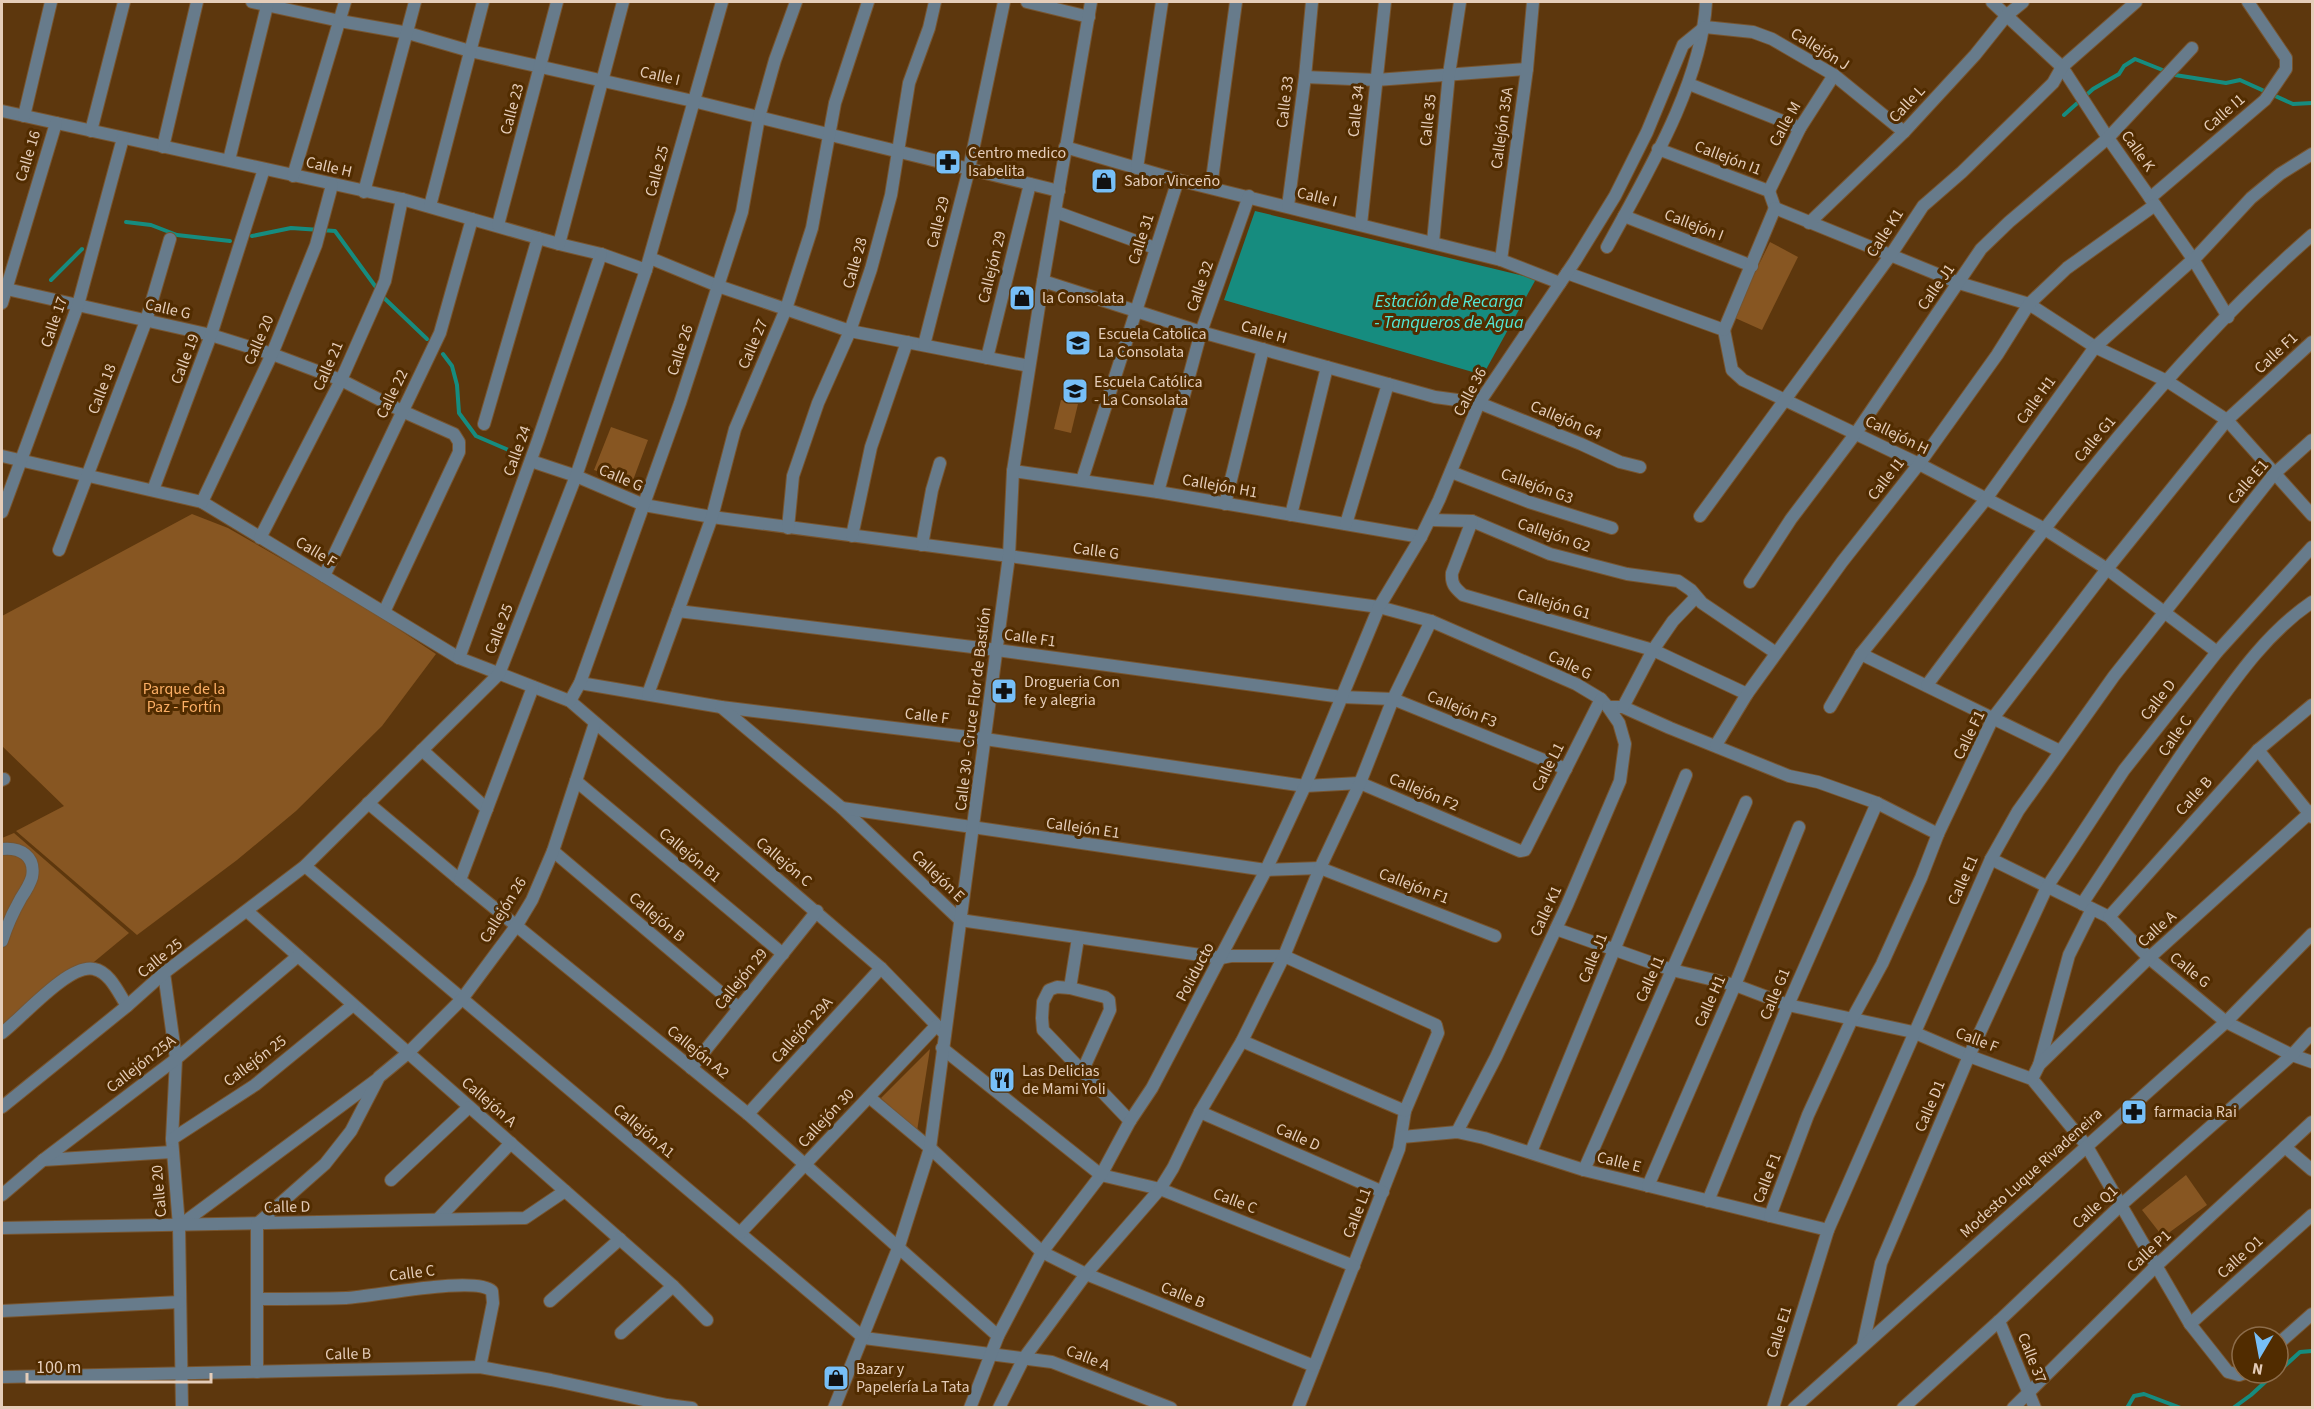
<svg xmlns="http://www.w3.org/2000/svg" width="2314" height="1409" font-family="'Source Sans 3',sans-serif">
<rect width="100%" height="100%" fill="#5d370d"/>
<g fill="#875622">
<path d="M1770 242 1798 257 1762 330 1733 317Z"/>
<path d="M1061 400 1078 404 1071 433 1054 429Z"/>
<path d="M611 427 648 440 632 483 594 470Z"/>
<path d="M192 514 228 528 362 605 436 654 382 726 296 811 237 860 137 935 16 831 64 806 2 746V616Z"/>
<path d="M14 833 129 933 2 1038V838Z"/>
<path d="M930 1049 917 1131 881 1098Z"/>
<path d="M2186 1175 2207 1205 2163 1237 2142 1210Z"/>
</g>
<path fill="#168c7f" d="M1255 211 1536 279 1483 375 1224 300Z"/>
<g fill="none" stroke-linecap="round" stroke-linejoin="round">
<g stroke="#168c7f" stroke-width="4">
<path d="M2064 115 2093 89 2119 74 2124 66 2135 59 2175 75 2226 83 2240 80 2293 104 2312 103"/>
<path d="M126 222 151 225 177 235 230 241"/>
<path d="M252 236 291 228 335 231 378 290"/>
<path d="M51 280 82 249"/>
<path d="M382 296 427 339"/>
<path d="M443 354 452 366 457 385 459 413 476 436 511 451"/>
<path d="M2278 1372 2300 1352 2312 1351"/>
<path d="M2127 1408 2134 1396 2144 1394 2181 1408"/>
<path d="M2233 1408 2251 1395 2275 1373"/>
</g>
<g stroke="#78552f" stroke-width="14">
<g id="minor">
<path d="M252 2 340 21 408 33 470 51 693 101 1059 191"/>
<path d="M1027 2 1089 17"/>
<path d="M1992 2 2062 67 2108 138 2193 259 2228 317"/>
<path d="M1305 77 1376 80 1527 69"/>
<path d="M1689 84 1800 128"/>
<path d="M2 111 402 199 559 244 601 254 646 270"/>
<path d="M24 116 51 2"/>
<path d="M91 131 124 2"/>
<path d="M163 147 197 2"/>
<path d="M1065 147 1178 180 1501 260 1560 283"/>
<path d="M1658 149 1769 191 1775 208"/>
<path d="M229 160 268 2"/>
<path d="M1137 168 1162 2"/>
<path d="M293 176 345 2"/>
<path d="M1211 187 1236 2"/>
<path d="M1769 191 1800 128 1834 75"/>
<path d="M364 192 415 2"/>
<path d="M2150 198 2265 100 2286 69V58L2248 2"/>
<path d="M430 206 483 2"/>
<path d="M1288 206 1305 77 1312 2"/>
<path d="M1775 208 1959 283 2029 304 2095 347 2167 381 2227 420 2312 515"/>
<path d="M1056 212 1155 248"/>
<path d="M1624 216 1752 266"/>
<path d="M1809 223 1904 132 1975 55 2007 15 2023 2"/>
<path d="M1361 224 1385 2"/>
<path d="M498 225 557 2"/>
<path d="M1433 242 1449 74 1460 2"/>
<path d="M559 244 623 2"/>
<path d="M1607 247C1646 175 1702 83 1706 2"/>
<path d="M650 258 718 286 850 331 1029 366"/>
<path d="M1501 260 1527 69 1533 2"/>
<path d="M1567 273 1724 330 1732 370 1743 380 1919 464 2043 528 2107 569 2217 652"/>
<path d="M1043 281 1201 332 1435 397 1479 403 1581 444 1620 462 1640 467"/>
<path d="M2 288 211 335 272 354 341 380 402 411 454 434 459 442V452L384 612"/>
<path d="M2 303 56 123"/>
<path d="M1724 330 1775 208"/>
<path d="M924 345 969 169 1004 2"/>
<path d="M987 358 1030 184"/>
<path d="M484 424 538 238"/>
<path d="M2 456 202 502 459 658 570 701 881 968 945 1034"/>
<path d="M531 461 576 476 644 505 712 517 1009 556 1379 607 1431 621 1576 684 1601 699 1608 707 1619 723 1625 744 1620 781 1567 905 1496 1057 1457 1132"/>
<path d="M1013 471 1158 492 1421 537"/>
<path d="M1451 472 1529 502 1612 528"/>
<path d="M1082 480 1178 180"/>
<path d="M153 490 211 335 264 169"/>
<path d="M1158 492 1201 332 1249 196"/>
<path d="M202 502 272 354 316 245 332 185"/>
<path d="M1225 504 1263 349"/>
<path d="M2 512 78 305 123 138"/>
<path d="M1291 515 1327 367"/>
<path d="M1700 516 1890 256 1923 206 1962 172 2053 83 2062 67 2136 2"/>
<path d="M1430 520 1472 521 1550 554 1627 574 1678 581 1691 590 1702 603 1776 653"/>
<path d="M1472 521 1452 573C1451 584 1455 588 1463 595L1653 650 1747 694"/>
<path d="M1346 524 1388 384"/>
<path d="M788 528 793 476 818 403 850 331 871 269 891 195 909 83 929 28 935 2"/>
<path d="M852 536 871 447 907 342"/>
<path d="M260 538 341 380 385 281 402 199"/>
<path d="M922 545 932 490 940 463"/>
<path d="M59 550 146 321 170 239"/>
<path d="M324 576 440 333 472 219"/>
<path d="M1750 582 1791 519 1856 433 1981 249 2009 222 2108 138 2192 48"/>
<path d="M678 611 997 650 1342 697 1393 699 1566 769"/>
<path d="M1861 654 2060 751"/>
<path d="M459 658 538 440 601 254"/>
<path d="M580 683 721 707 985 739 1305 786 1360 783 1520 851 1525 850 1601 699"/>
<path d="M1927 685C2045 527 2163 365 2312 235"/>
<path d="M648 694 712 517 735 429 786 309 812 228 835 103 868 2"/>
<path d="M570 701 580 683 680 403 742 212 759 117 775 60 796 2"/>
<path d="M721 707 842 808 960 920 1221 958 1231 956H1284L1436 1025 1438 1033 1405 1111 1399 1149 1298 1408"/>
<path d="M1608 707H1623L1670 728 1789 776 1818 782 1877 803 1938 834"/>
<path d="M1623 707 1653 650 1673 621 1696 597"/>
<path d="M1830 707 1861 654 1986 499 2095 347 2198 255 2251 198 2280 174 2312 154"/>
<path d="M1716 745 1747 694 1842 562 1919 464 1997 355 2029 304 2067 268 2155 205"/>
<path d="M422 750 487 809"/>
<path d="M2258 750 2312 817"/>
<path d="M2 780 4 779"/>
<path d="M576 781 783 954"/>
<path d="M368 803 460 880 748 1114 998 1336"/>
<path d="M842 808 1266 870 1320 868 1495 936"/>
<path d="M2 849C20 847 36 856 32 877 30 884 25 892 21 898 13 912 7 925 2 941"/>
<path d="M553 851 739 1008"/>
<path d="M1991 859 2109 917 2149 958 2226 1022 2292 1055 2312 1062"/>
<path d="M305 866 864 1338 1052 1362 1171 1408"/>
<path d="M460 880 533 687"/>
<path d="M2082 904C2121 845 2159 786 2200 728 2233 682 2265 634 2312 602"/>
<path d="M247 911 673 1286 707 1320"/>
<path d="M2109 917 2258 750 2312 705"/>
<path d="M1556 929 1672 970 1735 985 1788 1005 1913 1032 1969 1056 2032 1079 2086 1145 2190 1324 2228 1372 2239 1375 2245 1373"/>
<path d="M164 973 176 1059 172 1139 179 1226 182 1408"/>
<path d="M1070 988 1078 938"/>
<path d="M2 1033C22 1018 69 963 94 969 110 972 119 994 127 1006"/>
<path d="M1242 1041 1405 1111"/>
<path d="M942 1048 1101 1175 1160 1189 1354 1266"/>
<path d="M2039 1065 2069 955 2092 909"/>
<path d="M691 1068 817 911"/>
<path d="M1082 1072 1110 1010 1109 1000 1105 997 1070 988 1057 987 1049 990 1043 1002 1042 1018 1043 1030 1130 1121"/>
<path d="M2032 1079 2039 1065 2149 958 2312 811"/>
<path d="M869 1097 930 1148 1042 1252 1086 1274 1314 1366"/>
<path d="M2 1107 127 1006 164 973 305 866 499 674 576 476 646 270 722 2"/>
<path d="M1200 1112 1383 1192"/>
<path d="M748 1114 881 968"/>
<path d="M1402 1137 1457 1132 1484 1138 1584 1170 1828 1230"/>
<path d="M172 1139 255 1085 353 1005"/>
<path d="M2285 1147 2312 1170"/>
<path d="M1531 1152 1686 775"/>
<path d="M43 1160 172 1152"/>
<path d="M1584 1170 1746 802"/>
<path d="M391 1180 469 1107"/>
<path d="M1648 1186 1735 985 1799 827"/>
<path d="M2 1195 43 1160 176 1059 298 956"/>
<path d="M1708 1201 1788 1005 1877 803"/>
<path d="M1770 1216 1808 1115 1852 1019 1882 964 1921 878 1938 834 1993 718 2107 569 2227 420 2312 342"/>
<path d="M438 1219 511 1143"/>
<path d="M179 1226 376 1080"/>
<path d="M2 1228 525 1218 565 1191"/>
<path d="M740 1233 936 1026"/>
<path d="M257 1299C286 1299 316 1299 346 1298 373 1297 475 1275 492 1291L493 1303 480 1367"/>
<path d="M550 1301 620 1239"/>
<path d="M2 1311 180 1302"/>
<path d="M1999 1321 2035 1408"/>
<path d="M2190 1324 2312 1215"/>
<path d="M621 1333 673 1286"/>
<path d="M2278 1344 2312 1314"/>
<path d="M1863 1345 1881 1263 1969 1056 2047 887 2124 770 2217 652 2312 547"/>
<path d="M257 1372V1224L325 1164 351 1131 379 1077 408 1053 462 999 517 925 532 900 553 851 595 723"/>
<path d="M2 1377 480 1367 551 1380 667 1405 692 1408"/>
<path d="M834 1408 899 1246 930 1148 1009 556 1013 471 1043 281 1091 2"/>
<path d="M970 1408 998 1336 1042 1252 1101 1175 1130 1121 1152 1088 1266 870 1305 786 1379 607 1421 537 1439 500 1479 403 1575 261 1615 196 1647 132 1683 45 1705 27 1753 32 1772 39 1834 75 1904 132"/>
<path d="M999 1408 1024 1358 1086 1274 1160 1189 1173 1168 1200 1112 1242 1041 1284 956 1320 868 1360 783 1393 699 1431 621"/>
<path d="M1773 1408 1828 1230 1991 859 2018 811 2114 676 2274 474 2312 440"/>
<path d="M1794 1408 2226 1022 2312 934"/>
<path d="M1903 1408 1999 1321 2121 1205 2292 1055 2312 1033"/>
<path d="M2013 1408 2156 1266 2312 1122"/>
</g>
</g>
<use href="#minor" stroke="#677b8b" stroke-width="12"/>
</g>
<defs>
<g id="pharmacy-square" transform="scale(1.35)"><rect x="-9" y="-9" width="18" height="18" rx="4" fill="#77bff7" stroke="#512c00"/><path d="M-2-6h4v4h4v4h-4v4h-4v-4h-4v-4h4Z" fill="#111"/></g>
<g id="shop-square" transform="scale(1.35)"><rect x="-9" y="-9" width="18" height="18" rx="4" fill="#77bff7" stroke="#512c00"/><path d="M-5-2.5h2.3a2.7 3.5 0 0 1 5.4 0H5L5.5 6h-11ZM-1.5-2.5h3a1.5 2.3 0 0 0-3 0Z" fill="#111"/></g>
<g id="school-square" transform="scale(1.35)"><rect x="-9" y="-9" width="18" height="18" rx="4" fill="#77bff7" stroke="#512c00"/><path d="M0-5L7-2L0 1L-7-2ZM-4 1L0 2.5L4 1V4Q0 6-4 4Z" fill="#111"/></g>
<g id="restaurant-square" transform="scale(1.35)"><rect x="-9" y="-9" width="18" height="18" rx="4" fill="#77bff7" stroke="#512c00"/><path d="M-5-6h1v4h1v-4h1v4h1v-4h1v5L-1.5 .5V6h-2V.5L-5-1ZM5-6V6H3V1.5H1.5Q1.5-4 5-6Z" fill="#111"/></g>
</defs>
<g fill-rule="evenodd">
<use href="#pharmacy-square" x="948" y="162"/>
<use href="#shop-square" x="1104" y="181"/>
<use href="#shop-square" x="1022" y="298"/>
<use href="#school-square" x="1078" y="343"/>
<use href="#school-square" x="1075" y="391"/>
<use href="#pharmacy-square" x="1004" y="691"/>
<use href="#restaurant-square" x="1002" y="1080"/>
<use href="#pharmacy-square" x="2134" y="1112"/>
<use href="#shop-square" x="836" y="1378"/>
</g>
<g text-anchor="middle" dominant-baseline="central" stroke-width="6" stroke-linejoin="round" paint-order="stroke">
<g font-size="16" fill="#e5cdb9" stroke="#512c00">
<text transform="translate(1820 49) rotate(32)">Callejón J</text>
<text transform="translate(660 76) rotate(13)">Calle I</text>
<text transform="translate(1285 102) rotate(-83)">Calle 33</text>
<text transform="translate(1907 104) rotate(-47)">Calle L</text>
<text transform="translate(512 109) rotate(-75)">Calle 23</text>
<text transform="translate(1356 111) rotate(-84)">Calle 34</text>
<text transform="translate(2224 113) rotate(-41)">Calle I1</text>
<text transform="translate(1428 120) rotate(-84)">Calle 35</text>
<text transform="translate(1785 124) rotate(-61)">Calle M</text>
<text transform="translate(1502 128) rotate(-82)">Callejón 35A</text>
<text transform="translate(2138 151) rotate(55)">Calle K</text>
<text transform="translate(28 156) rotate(-73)">Calle 16</text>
<text transform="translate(1728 158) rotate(21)">Callejón I1</text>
<text transform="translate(329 167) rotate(13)">Calle H</text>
<text transform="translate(657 171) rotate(-75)">Calle 25</text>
<text transform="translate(1317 197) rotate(14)">Calle I</text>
<text transform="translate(938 222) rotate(-76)">Calle 29</text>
<text transform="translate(1694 225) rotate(21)">Callejón I</text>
<text transform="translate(1885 233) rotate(-57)">Calle K1</text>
<text transform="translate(1141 239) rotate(-72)">Calle 31</text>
<text transform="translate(855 263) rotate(-74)">Calle 28</text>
<text transform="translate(992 267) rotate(-76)">Callejón 29</text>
<text transform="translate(1200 286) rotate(-71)">Calle 32</text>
<text transform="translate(1936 287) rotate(-55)">Calle J1</text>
<text transform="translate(168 309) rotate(13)">Calle G</text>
<text transform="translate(54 322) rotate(-71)">Calle 17</text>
<text transform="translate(1264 332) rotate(16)">Calle H</text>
<text transform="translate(259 340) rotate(-67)">Calle 20</text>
<text transform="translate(753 344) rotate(-67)">Calle 27</text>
<text transform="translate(680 350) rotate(-72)">Calle 26</text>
<text transform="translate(2276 353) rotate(-43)">Calle F1</text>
<text transform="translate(185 359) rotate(-69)">Calle 19</text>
<text transform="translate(328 366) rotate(-66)">Calle 21</text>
<text transform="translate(102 389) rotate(-69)">Calle 18</text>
<text transform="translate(1470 392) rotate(-62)">Calle 36</text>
<text transform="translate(392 394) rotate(-64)">Calle 22</text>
<text transform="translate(2036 400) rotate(-54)">Calle H1</text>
<text transform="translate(1566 420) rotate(23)">Callejón G4</text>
<text transform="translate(1897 435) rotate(26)">Callejón H</text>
<text transform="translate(2095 439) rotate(-50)">Calle G1</text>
<text transform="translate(517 451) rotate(-70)">Calle 24</text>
<text transform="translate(621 478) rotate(23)">Calle G</text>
<text transform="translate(1886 479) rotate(-52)">Calle I1</text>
<text transform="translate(2248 482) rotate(-49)">Calle E1</text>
<text transform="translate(1220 486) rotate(10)">Callejón H1</text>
<text transform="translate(1537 486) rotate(20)">Callejón G3</text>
<text transform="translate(1554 535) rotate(19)">Callejón G2</text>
<text transform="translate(1096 551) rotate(8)">Calle G</text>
<text transform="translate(316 552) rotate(31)">Calle F</text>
<text transform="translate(1554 604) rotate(16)">Callejón G1</text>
<text transform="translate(499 629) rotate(-69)">Calle 25</text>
<text transform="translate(1030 638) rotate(8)">Calle F1</text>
<text transform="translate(1570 665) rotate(26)">Calle G</text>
<text transform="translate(2158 700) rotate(-52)">Calle D</text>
<text transform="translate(973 709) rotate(-83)">Calle 30 - Cruce Flor de Bastión</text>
<text transform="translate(1462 709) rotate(22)">Callejón F3</text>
<text transform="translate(927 716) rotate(7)">Calle F</text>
<text transform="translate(1969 735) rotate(-64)">Calle F1</text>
<text transform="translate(2175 736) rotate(-55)">Calle C</text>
<text transform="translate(1548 767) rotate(-63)">Calle L1</text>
<text transform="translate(1424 792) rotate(23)">Callejón F2</text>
<text transform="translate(2194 796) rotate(-48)">Calle B</text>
<text transform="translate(1083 828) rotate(8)">Callejón E1</text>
<text transform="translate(690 855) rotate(40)">Callejón B1</text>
<text transform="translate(784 862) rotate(40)">Callejón C</text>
<text transform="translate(938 876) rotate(44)">Callejón E</text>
<text transform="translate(1963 880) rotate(-66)">Calle E1</text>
<text transform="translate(1414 886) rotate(21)">Callejón F1</text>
<text transform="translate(503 910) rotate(-58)">Callejón 26</text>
<text transform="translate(1546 911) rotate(-65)">Calle K1</text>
<text transform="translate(657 917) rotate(40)">Callejón B</text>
<text transform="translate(2157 929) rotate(-42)">Calle A</text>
<text transform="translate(160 958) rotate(-39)">Calle 25</text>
<text transform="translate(1593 958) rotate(-68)">Calle J1</text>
<text transform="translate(2190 970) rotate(39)">Calle G</text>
<text transform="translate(1195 972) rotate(-62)">Poliducto</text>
<text transform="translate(741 979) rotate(-51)">Callejón 29</text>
<text transform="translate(1650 979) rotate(-66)">Calle I1</text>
<text transform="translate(1775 994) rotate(-67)">Calle G1</text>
<text transform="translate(1710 1001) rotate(-66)">Calle H1</text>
<text transform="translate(802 1030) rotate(-48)">Callejón 29A</text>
<text transform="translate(1977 1040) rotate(21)">Calle F</text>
<text transform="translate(698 1052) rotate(39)">Callejón A2</text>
<text transform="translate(255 1061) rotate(-37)">Callejón 25</text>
<text transform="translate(141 1064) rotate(-38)">Callejón 25A</text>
<text transform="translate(489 1102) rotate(41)">Callejón A</text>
<text transform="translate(1930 1106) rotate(-67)">Calle D1</text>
<text transform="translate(826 1118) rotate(-47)">Callejón 30</text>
<text transform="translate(644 1131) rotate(40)">Callejón A1</text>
<text transform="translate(1298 1137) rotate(24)">Calle D</text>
<text transform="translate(1619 1162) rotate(14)">Calle E</text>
<text transform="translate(2031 1173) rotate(-42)">Modesto Luque Rivadeneira</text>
<text transform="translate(1767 1178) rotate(-69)">Calle F1</text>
<text transform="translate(159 1191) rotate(-95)">Calle 20</text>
<text transform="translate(1235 1201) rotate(21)">Calle C</text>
<text transform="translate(287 1207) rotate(-1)">Calle D</text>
<text transform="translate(2095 1207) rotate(-43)">Calle Q1</text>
<text transform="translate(1357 1213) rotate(-69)">Calle L1</text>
<text transform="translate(2149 1251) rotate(-43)">Calle P1</text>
<text transform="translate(2240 1257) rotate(-42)">Calle O1</text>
<text transform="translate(412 1273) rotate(-7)">Calle C</text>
<text transform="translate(1183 1295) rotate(22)">Calle B</text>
<text transform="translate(1779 1332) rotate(-73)">Calle E1</text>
<text transform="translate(348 1354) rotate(-1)">Calle B</text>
<text transform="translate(1088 1358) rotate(21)">Calle A</text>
<text transform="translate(2032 1358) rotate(68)">Calle 37</text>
</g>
<g font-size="16" fill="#e5cdb9" stroke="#512c00" text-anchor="start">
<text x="968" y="153">Centro medico<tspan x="968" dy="18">Isabelita</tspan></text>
<text x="1124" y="181">Sabor Vinceño</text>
<text x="1042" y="298">la Consolata</text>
<text x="1098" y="334">Escuela Catolica<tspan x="1098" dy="18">La Consolata</tspan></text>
<text x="1094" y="382">Escuela Católica<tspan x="1094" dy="18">- La Consolata</tspan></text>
<text x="1024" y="682">Drogueria Con<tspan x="1024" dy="18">fe y alegria</tspan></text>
<text x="1022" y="1071">Las Delicias<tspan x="1022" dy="18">de Mami Yoli</tspan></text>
<text x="2154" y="1112">farmacia Rai</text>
<text x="856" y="1369">Bazar y<tspan x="856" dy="18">Papelería La Tata</tspan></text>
</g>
<g font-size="16" fill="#fcaf65" stroke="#512c00">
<text x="184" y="689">Parque de la<tspan x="184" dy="18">Paz - Fortín</tspan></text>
</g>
<g font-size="18" font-style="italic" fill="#53e8d5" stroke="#512c00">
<text x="1449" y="301">Estación de Recarga<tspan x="1449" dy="21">- Tanqueros de Agua</tspan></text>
</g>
</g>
<rect width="2314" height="1409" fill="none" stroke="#e5cdb9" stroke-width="6"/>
<g transform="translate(2260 1355) rotate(190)"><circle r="28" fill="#512c00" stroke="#8c6c4a" stroke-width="1.5"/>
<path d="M0-4.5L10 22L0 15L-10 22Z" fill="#77bff7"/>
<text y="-9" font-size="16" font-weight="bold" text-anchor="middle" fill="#e5cdb9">N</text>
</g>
<path d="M27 1373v9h184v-9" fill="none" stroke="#e5cdb9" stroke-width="3"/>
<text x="36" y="1373" font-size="18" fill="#e5cdb9" stroke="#512c00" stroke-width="4.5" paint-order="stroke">100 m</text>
</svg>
